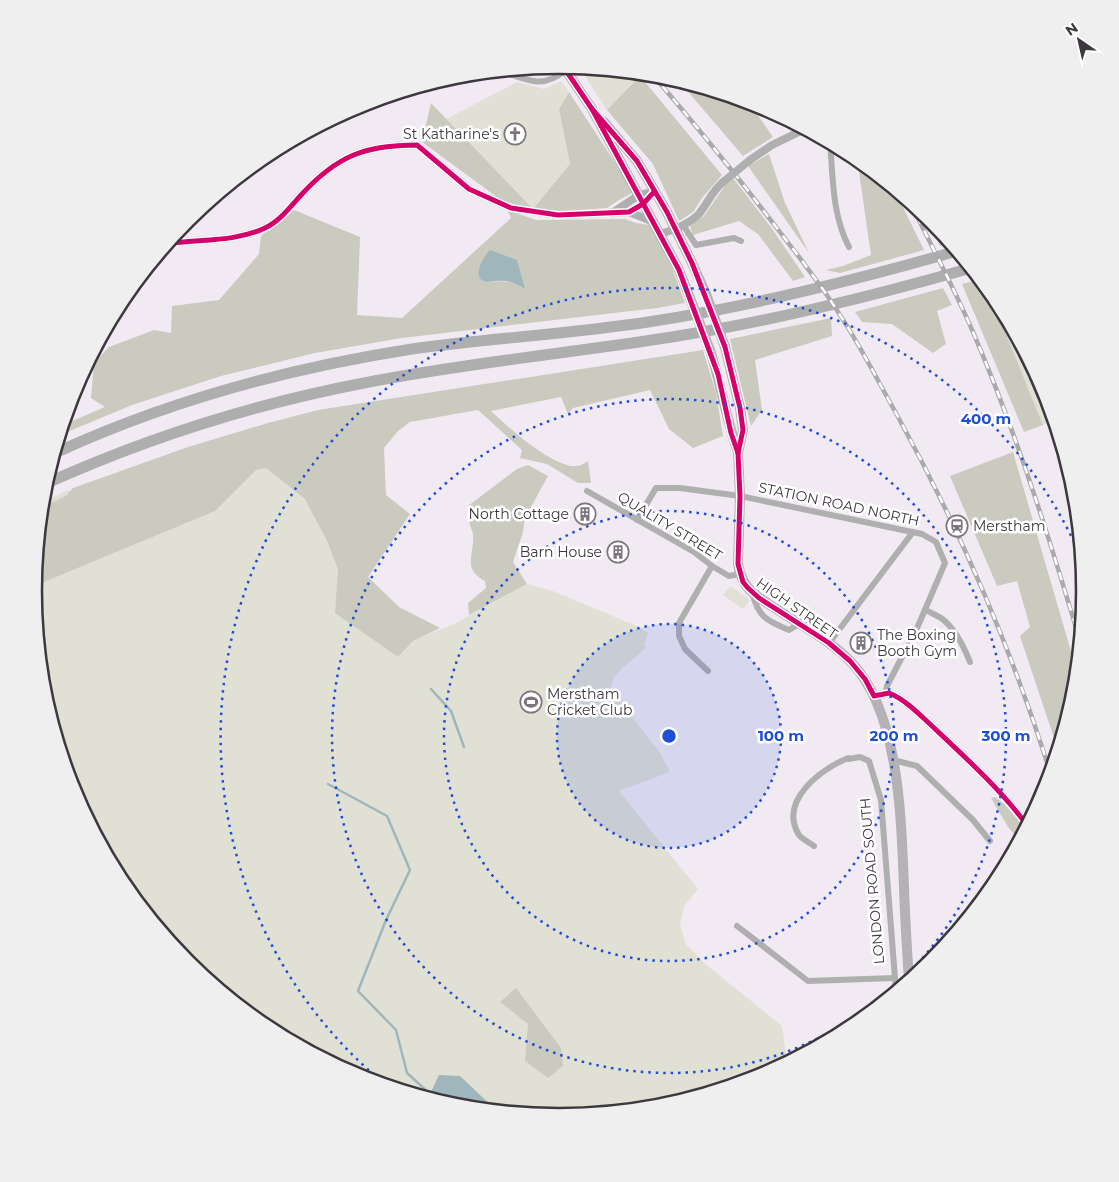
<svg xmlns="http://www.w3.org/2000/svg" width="1119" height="1182" font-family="Montserrat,sans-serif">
<rect width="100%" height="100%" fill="#f1eaf3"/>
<g fill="#e0e0d5">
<path d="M579 67 638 73 640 76 607 110Z"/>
<path d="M561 81 569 92 559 109 570 164 533 209 446 119 517 82 544 89Z"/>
<path d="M1012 328 1045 390 1054 420 1043 425 1006 334Z"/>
<path d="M272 463 266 468 305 499 398 657 413 641 421 637 454 624 527 584 553 591 639 627 648 633 644 644 646 647C633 663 611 669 611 691L659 751 670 772 619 791 698 889 685 905 680 923 685 943 703 962 782 1026 787 1062 760 1077 662 1107 559 1117 457 1107 358 1077 267 1028 188 963 122 883 74 792 44 693 34 591 43 502 66 491Z"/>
<path d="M730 586 750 600 743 609 723 595Z"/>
</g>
<g fill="#cacabe" fill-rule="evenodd">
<path d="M640 76 722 175 702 198 693 212 679 221 653 164 607 110Z"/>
<path d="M678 80 748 101 773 137 743 156Z"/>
<path d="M569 92 634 192 619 200 607 208 537 213 501 200 422 142 431 103 533 209 570 164 559 109Z"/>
<path d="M769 154 785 203 809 253 748 166Z"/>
<path d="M857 158 894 189 924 250 840 273 826 270 843 266 871 255Z"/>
<path d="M733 178 773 230 805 277 793 281 758 234 739 221 693 235 690 226 704 216 726 184Z"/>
<path d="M294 210 360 237 357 315 402 318 511 218 507 210 536 220 625 219 636 223 650 225 672 268 685 303 657 308 402 338 315 353 221 376 132 405 60 435 63 425 105 407 91 398 94 363 109 347 154 330 171 333 172 306 219 300 259 254 261 236ZM517 260 524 288C512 280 501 281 487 282Z"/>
<path d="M924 214 931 219 950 242 940 246Z"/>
<path d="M980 279 997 299 1012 328 1006 334 1043 425 1024 432 962 284Z"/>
<path d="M943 288 952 305 937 311 946 344 933 353 892 324 862 322 855 312Z"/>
<path d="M831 318 832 336 755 360 762 410 751 426 730 339Z"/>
<path d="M703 350 716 393 723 436 693 448 669 429 650 390 573 408 568 414 561 397 491 411C508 427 553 468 577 466 580 466 585 463 588 461L591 483H578L547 464 520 458 522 450 478 410 410 422 398 431 384 448 386 495 410 514 368 577 399 607 440 628 413 641 398 657 335 613 338 569 327 541 305 499 266 468 256 470 215 511 39 584 34 588 42 507 66 496 73 488 188 447 268 423 318 410Z"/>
<path d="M1013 452 1077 672 1075 694 1058 750 1020 636 1030 627 1017 581 997 586 950 476Z"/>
<path d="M528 465 548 476 525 518 523 532 513 562 527 584 469 615 468 603 486 588 485 581C461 568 475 555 473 534 472 530 470 526 469 522L474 519 468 506 517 469Z"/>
<path d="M995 797 1029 823 1019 840 1008 827 991 798Z"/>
<path d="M516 988 561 1048 563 1066 548 1078 525 1061 528 1024 500 1002Z"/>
</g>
<g fill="#9eb6bc">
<path d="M490 250 517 260 525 289C515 282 507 280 495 281 492 281 490 282 487 282 470 279 483 257 490 250Z"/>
<path d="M439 1075 460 1076 497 1111 457 1107 428 1098Z"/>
</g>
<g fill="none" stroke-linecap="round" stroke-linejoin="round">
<g stroke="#9eb6bc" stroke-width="2.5">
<path d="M431 689 451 711 464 747"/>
<path d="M328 784 387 816 410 870 386 920 358 991 396 1030 407 1073 430 1094"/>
</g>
<g stroke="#b0afb0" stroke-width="6">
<path d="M502 71C528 81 543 89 566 70"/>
<path d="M830 142C833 177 832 215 849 247"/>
<path d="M683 225 696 245 734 238 741 241"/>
<path d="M587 491 694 552 712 566 729 576 740 574"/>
<path d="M637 520 656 488H680L740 496 922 534 936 542 945 563 918 626 887 686 886 692"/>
<path d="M752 592C758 617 767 621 789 630L799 624"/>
<path d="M926 610C931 613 936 615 941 618 954 627 964 647 970 662"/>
<path d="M829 643 913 532"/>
<path d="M708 671 685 649 679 636V623L712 566"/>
<path d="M848 759 860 757 869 761 881 800 896 991"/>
<path d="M893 760 917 766 973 820 990 841"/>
<path d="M814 846C810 843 802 839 799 835 778 801 821 769 848 758"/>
<path d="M737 926 808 981 895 978"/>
</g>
<g stroke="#b0afb0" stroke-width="8">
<path d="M750 160 772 145 805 129"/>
<path d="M629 212 654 222"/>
<path d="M612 213 639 195 654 192"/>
<path d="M660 234C674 230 689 224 699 214 708 203 712 191 723 182"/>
<path d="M167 244C199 239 236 242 265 228 280 221 291 206 302 194 337 156 365 145 417 145L469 189 511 208 558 215 629 212 643 204 654 192"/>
<path d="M874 696 889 693C906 700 919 714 932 726 965 757 1000 789 1027 825"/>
</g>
<g stroke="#b4b2b4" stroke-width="10">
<path d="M563 66 592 109 679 270 690 298"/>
<path d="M604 122 637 161 667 212 692 263 706 294"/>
<path d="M725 347 740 408 743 430 738 453 740 496 738 564C740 575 743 584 752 592 783 617 823 633 851 662 900 713 901 819 904 887 905 918 907 950 909 981"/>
<path d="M710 350C721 384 726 419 738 452"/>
</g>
<g stroke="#aeaeaf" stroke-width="11">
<path d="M55 453C168 401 289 368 412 349 491 338 570 334 648 322 753 306 856 280 957 251"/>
<path d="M45 484C147 438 254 404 364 383 466 363 570 353 672 337 773 321 873 296 971 268"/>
</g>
<g stroke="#aaa9ac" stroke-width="4.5">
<g id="rail">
<path d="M652 74C694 123 734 172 773 223 796 253 820 283 840 315 861 347 878 381 897 415 960 530 1012 649 1051 775"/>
<path d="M910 202C931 245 954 288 973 332 1016 432 1049 537 1080 641"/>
</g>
</g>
<use href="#rail" stroke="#fff" stroke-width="2.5" stroke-dasharray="8" stroke-linecap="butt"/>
<path stroke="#b0afb0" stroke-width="8" d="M723 182 750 160"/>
<g stroke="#b4b2b4" stroke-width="10">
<path d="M706 294 725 347"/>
<path d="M690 298 710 350"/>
</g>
<g stroke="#fff" stroke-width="8">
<g id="cycleway">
<path d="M563 66 592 109 679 270 718 374 731 433 738 453"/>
<path d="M592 109 637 161 667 212 692 263 725 347 740 408 743 430 738 453 740 496 738 564 743 582 748 588 759 598 829 643 850 661 865 679 874 696 889 693C906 700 919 714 932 726 965 757 1000 789 1027 825"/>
<path d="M167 244C199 239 236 242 265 228 280 221 291 206 302 194 337 156 365 145 417 145L469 189 511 208 558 215 629 212 643 204 654 192"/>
</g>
</g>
<use href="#cycleway" stroke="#d6006c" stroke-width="5"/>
</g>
<circle cx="669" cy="736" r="112" fill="#1d4ed8" fill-opacity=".12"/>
<g fill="none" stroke="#1d4ed8" stroke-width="2.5" stroke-dasharray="2.5 5">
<circle cx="669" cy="736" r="112"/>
<circle cx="669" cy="736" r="225"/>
<circle cx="669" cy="736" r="337"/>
<path d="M386 1085A449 449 0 1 1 1081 557"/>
</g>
<defs>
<g id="church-ring" transform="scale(1.125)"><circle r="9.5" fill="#fff" stroke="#7c767d" stroke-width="1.5"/><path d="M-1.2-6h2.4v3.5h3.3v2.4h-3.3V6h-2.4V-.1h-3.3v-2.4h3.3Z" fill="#7c767d"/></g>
<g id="building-ring" transform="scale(1.125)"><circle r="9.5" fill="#fff" stroke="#7c767d" stroke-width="1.5"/><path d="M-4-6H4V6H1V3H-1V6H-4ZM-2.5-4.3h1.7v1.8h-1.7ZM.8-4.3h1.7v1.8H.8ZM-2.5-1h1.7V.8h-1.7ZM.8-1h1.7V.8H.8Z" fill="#7c767d"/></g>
<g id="station-ring" transform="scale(1.125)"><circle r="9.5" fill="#fff" stroke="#7c767d" stroke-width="1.5"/><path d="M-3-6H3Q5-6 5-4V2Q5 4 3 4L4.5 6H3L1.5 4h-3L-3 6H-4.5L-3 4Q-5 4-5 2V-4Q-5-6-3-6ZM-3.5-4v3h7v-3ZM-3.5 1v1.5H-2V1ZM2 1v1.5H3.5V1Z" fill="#7c767d"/></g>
<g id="stadium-ring" transform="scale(1.125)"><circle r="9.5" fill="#fff" stroke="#7c767d" stroke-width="1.5"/><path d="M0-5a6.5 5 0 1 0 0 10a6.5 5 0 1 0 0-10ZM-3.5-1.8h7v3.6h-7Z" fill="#7c767d"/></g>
</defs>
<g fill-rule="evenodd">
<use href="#church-ring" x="515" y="134"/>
<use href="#building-ring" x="585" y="514"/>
<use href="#station-ring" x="957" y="526"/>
<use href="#building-ring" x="618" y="552"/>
<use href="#building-ring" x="861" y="643"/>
<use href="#stadium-ring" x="531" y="702"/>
</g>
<g text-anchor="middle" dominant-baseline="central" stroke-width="5" stroke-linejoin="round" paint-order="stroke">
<g font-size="14" fill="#3d373e" stroke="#fff" text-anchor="end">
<text x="499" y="134">St Katharine's</text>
<text x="569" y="514">North Cottage</text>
<text x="973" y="526" text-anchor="start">Merstham</text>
<text x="602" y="552">Barn House</text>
<text x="877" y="635" text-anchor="start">The Boxing<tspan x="877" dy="16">Booth Gym</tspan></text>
<text x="547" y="694" text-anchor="start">Merstham<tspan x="547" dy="16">Cricket Club</tspan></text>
</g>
<g font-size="14" fill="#3d373e" stroke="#fff">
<text transform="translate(839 504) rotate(12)">STATION ROAD NORTH</text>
<text transform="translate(670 526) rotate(31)">QUALITY STREET</text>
<text transform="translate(797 608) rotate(35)">HIGH STREET</text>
<text transform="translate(872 881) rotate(-95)">LONDON ROAD SOUTH</text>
</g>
</g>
<path d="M0 0H1119V1182H0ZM42 591a517 517 0 1 1 1034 0a517 517 0 1 1-1034 0Z" fill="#efeff0" fill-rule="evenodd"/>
<path fill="none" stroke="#3d373e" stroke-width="2.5" d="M42 591a517 517 0 1 1 1034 0a517 517 0 1 1-1034 0Z"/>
<circle cx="669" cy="736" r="8" fill="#1d4ed8" stroke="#fff" stroke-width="2.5"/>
<g font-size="15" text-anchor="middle" font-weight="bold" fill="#1d4ed8" stroke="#fff" stroke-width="5" stroke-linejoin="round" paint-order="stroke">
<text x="986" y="424">400 m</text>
<text x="781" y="741">100 m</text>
<text x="894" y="741">200 m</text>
<text x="1006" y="741">300 m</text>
</g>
<g transform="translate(1079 40) rotate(326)" stroke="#ffffff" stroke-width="4" paint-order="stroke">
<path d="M0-4L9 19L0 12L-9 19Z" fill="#3d373e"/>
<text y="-8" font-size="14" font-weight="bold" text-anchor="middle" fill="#3d373e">N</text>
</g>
</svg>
